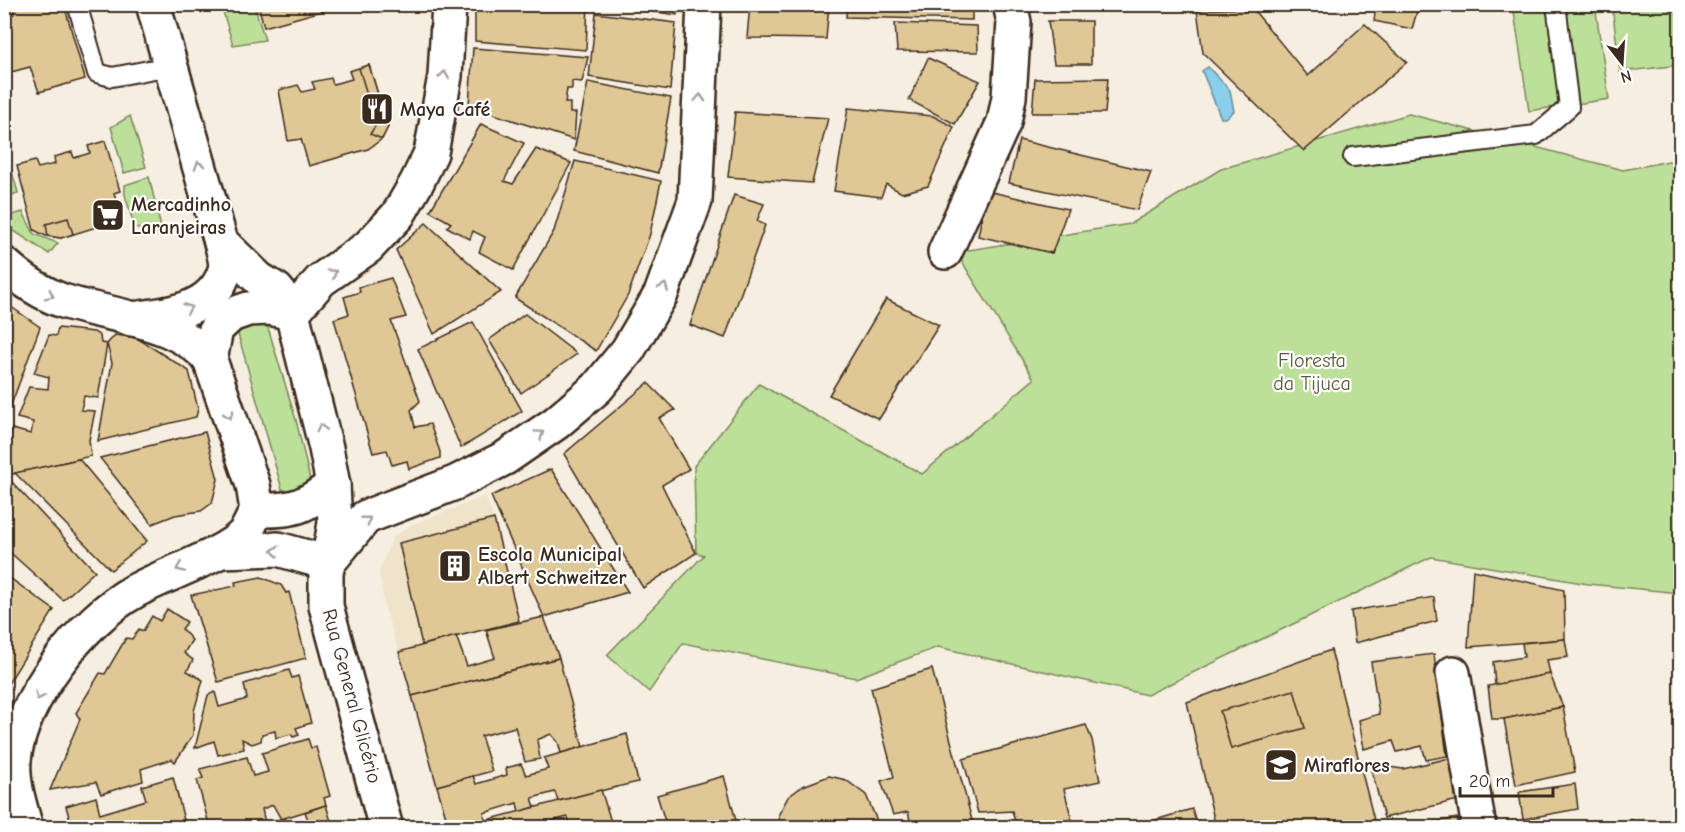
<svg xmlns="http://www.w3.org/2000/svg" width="1685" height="832" font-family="'Comic Neue',sans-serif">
<rect width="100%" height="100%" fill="#f6eee0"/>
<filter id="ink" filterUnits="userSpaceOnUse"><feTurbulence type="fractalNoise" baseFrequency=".0167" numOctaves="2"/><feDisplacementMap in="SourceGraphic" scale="12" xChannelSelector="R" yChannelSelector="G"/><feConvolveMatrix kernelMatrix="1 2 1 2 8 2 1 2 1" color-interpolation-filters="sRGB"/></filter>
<g filter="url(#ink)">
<path fill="#efe3ca" d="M485 496 494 519 519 621 399 652 385 609 379 572 392 538 411 525Z"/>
<g fill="#bce09a" stroke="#7c855c" stroke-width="1.5">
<path d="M221 5H250L256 11 265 40 233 45Z"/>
<path d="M1513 5H1595L1609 99 1529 111Z"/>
<path d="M1612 5H1680V65L1620 72Z"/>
<path d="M1409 114 1623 170 1680 159V593L1588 584 1431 557 1147 695 938 647 856 678 683 643 649 692 607 655 704 555 696 553 694 466 759 384 922 474 1034 379 956 252 1130 224 1221 169Z"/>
<path d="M130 116 146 167 124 173 111 127Z"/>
<path d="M4 143 18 193 5 197H4Z"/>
<path d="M149 177 163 236 135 228 125 195V185Z"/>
<path d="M23 212 34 234 58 243 49 254 14 231 5 221V217Z"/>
<path d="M266 321 296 420 312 488 284 496 236 327Z"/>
</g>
<path fill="#89ceea" stroke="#6a8c98" stroke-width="1.5" d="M1208 67 1230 90 1234 111 1226 118H1221L1202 71Z"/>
<g fill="#e0c896" stroke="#3b2a1e" stroke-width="1.5">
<path d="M12 4H64L85 79 39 92 30 67 4 74V17L14 14Z"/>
<path d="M258 4H320L322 11 264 27Z"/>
<path d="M475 4H588L586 50 475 41Z"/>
<path d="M598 4H678L677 15Z"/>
<path d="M750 4H829L826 39 747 38Z"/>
<path d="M847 4H972V20L846 17Z"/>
<path d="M1376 4H1419L1412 29 1374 21Z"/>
<path d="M1252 8 1308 76 1365 24 1407 62 1304 151 1203 53 1197 10Z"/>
<path d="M596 13 676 23 670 90 589 77Z"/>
<path d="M1048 21H1091V64H1054Z"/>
<path d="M895 23 977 26 978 52 897 51Z"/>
<path d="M473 48 588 57 582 82 572 81V89H567L565 103H570V113H576L574 140 469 106Z"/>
<path d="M928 58 980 81 955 124 909 100Z"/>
<path d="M369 65 388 127 382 139 368 149 309 166 301 139 288 141 279 90 298 85 302 92 315 89 312 82 331 78 333 84 352 79 349 71Z"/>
<path d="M369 65 388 127 382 139 370 134 376 125 359 68Z"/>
<path d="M1108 78 1105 113H1032L1035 79Z"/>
<path d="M588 82 671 98 658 173 574 151Z"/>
<path d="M848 108 933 116 954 127 928 186 902 193 886 184 881 197 834 191Z"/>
<path d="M735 112 828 118 812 183 728 177Z"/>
<path d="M481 124 524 143 504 181 513 184 536 149 571 163 513 270 479 252 485 237 473 231 470 239 447 227 451 223 430 211Z"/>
<path d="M1019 140 1151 172 1137 210 1009 183Z"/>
<path d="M105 141 120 191 114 193 122 219 61 238 46 236 34 230 17 166 35 161 38 168 55 164 54 157 72 152 74 158 90 153 88 146Z"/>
<path d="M575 161 661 181 650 234 628 295 596 351 515 298 554 231Z"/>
<path d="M987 191 1068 209 1052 253 978 236Z"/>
<path d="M734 195 764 204 757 221 765 225 725 338 690 325Z"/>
<path d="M117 205 122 219 100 226 95 211Z"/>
<path d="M68 218 73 234 61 238 48 236 46 224Z"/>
<path d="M426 223 501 292 434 334 396 250Z"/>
<path d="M391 278 406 317 391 321 420 401 411 410 415 427 430 424 440 452V458L409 469 407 461 392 465 387 450 373 453 334 319 349 314 344 297 360 292 359 287Z"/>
<path d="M886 299 939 325 879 419 829 395Z"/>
<path d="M7 304 40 327 4 424V310Z"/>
<path d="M525 314 577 354 521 393 489 340Z"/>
<path d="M473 322 522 411 461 448 418 349Z"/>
<path d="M58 328 94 332 100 336 101 343 107 344 98 398 84 396 81 410 95 411 89 440 91 456 4 476V450L12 429 31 434 33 422 17 418 29 387 48 389 49 377 34 373 49 335 56 336Z"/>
<path d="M115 335 137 338 189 371 198 409 196 417 98 441 112 363 107 344Z"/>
<path d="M648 383 675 410 659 418 689 469 662 485 696 553 643 588 564 454Z"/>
<path d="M205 432 218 479 212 503 201 511 175 515 152 524 100 458Z"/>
<path d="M79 459 147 541 111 570 15 473Z"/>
<path d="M551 469 628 592 544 617 491 496Z"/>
<path d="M10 480 95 571 63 600 4 547V485Z"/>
<path d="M494 519 519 621 422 645 399 543Z"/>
<path d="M4 568 10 572V578L54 610 6 687Z"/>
<path d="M1473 570 1564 590 1565 639 1468 647Z"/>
<path d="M261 577 281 585 286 593 289 592 306 658 218 682 191 595 236 586 235 582Z"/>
<path d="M1434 597 1437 621 1355 643 1351 611Z"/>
<path d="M167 609 187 622 182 629 192 640 184 653 193 660 187 671 203 680 194 711 193 735 175 762 172 759 141 769 143 781 101 794 96 782 50 790 80 719 76 713 100 673 105 674 126 638 132 639 139 629 143 631 152 616 160 621Z"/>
<path d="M544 617 559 658 412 696 399 652 456 636 467 666 495 658 486 630Z"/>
<path d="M1565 639 1568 657 1547 660 1550 674 1495 685 1493 662 1524 657 1522 643Z"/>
<path d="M1331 650 1376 828H1216L1187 702Z"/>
<path d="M1434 654 1447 756 1426 760 1422 746 1397 752 1393 741 1364 749 1359 720 1379 714 1371 662Z"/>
<path d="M559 658 583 747 561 753 558 742 551 734 537 740 540 759 525 762 515 727 481 736 492 771 437 786 412 696Z"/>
<path d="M932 669 974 828H912L908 812 893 815 881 781 894 777 871 688Z"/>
<path d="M289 670 292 678 298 676 311 723 296 728 299 735 293 737 291 734 276 738 275 731 262 734 261 741 252 744 242 739 244 749 218 755 214 741 195 748 208 695 215 692 219 707 247 699 244 684Z"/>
<path d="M1550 674 1563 707 1504 719H1492L1488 686Z"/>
<path d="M1294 690 1305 728 1231 749 1220 711Z"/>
<path d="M1563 707 1575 772 1516 785 1504 719Z"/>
<path d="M1086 725 1092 740 1100 781 1064 789 1074 828H1017L1012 811 978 813 963 759Z"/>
<path d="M627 734 638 782 558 801 555 792 532 798 535 807 519 812 517 803 484 813 485 820 464 826 448 824 437 786 473 776 476 784 507 775 506 768 521 764 526 775 548 769 544 758Z"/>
<path d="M308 739 311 748 316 747 330 796 324 798 326 805 281 819 273 805 262 809 265 823 249 828H210L197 780 203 778 200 769 247 757 253 776 268 772 262 753Z"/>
<path d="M1450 758 1462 799 1384 818 1372 771 1389 767 1403 769Z"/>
<path d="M724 776 738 828H667L657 795Z"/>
<path d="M829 776 846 780 866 795 880 828H780L779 814 788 797 803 786Z"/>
<path d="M173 777 186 828H72L66 806 96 797 100 814 146 800 142 786Z"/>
<path d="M1575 784 1578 809 1523 819 1519 792Z"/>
<path d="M601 790 613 828H571L568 817 522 828 464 826Z"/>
<path d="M326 805 333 828H302L310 825 305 812Z"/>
<path d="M1192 809 1198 828H1129Z"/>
<path d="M285 818 289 828H267L265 823Z"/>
<path d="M1457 818 1459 828H1401Z"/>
<path d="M1632 820 1633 828H1604L1603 826Z"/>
</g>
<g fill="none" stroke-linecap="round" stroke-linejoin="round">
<g stroke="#3b2a1e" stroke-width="22">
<g id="service">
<path d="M77 4 97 73 112 77 170 66"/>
<path d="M1353 157 1536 135 1569 107 1556 4"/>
</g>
</g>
<g stroke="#3b2a1e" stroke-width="38">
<g id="minor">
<path d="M221 242 259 279 277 290 292 313 326 448 333 485 335 523 326 574V606L386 828"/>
<path d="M945 252 1004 122 1009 97 1014 22 1010 4"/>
<path d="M4 264C22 280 40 293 63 301 110 316 178 320 210 360"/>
<path d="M292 313 321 280 368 247 398 215 417 182 431 153 445 76 449 4"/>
<path d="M131 319C166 315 214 311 225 270 227 262 223 250 221 242L153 4"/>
<path d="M257 510 253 485 210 360 216 329 231 315 248 309 269 308 292 313"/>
<path d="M257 510C294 511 304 507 333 485"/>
<path d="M221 551 278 549 328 563 366 517 455 483 505 458 556 423 597 388 628 350 661 294 695 201 704 4"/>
<path d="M1453 673 1479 828"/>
<path d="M26 828C20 806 12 783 14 760 20 700 83 619 135 591 163 575 225 555 244 534 249 528 253 517 257 510"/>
</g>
</g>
<use href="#service" stroke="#fff" stroke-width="18"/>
<use href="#minor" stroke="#fff" stroke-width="33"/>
</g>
<defs><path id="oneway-chevron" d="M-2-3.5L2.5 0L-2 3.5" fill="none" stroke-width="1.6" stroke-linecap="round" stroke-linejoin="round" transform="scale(1.5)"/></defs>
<g stroke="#a79f9a">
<use href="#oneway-chevron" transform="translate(444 75) rotate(-83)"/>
<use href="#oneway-chevron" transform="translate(700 98) rotate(-87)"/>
<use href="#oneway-chevron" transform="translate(199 165) rotate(-106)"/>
<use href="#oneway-chevron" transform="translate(333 273) rotate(-32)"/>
<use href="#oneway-chevron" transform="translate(664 287) rotate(-68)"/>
<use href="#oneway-chevron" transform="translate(50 295) rotate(26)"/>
<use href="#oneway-chevron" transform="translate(188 308) rotate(-22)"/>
<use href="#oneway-chevron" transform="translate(229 415) rotate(71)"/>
<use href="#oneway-chevron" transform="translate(321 428) rotate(-104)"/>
<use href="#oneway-chevron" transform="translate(540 434) rotate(-34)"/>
<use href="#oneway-chevron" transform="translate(367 520) rotate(-38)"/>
<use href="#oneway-chevron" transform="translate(275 551) rotate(-175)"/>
<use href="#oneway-chevron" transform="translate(180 568) rotate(157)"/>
<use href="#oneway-chevron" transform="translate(39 696) rotate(116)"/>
</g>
</g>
<defs>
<g id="restaurant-square" transform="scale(1.725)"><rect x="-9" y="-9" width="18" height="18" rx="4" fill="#3b2a1e" stroke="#fff"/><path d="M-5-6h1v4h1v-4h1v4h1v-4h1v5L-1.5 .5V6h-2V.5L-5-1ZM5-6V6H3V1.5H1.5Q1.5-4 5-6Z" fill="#fff"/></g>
<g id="supermarket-square" transform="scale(1.725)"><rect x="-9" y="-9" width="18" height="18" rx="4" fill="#3b2a1e" stroke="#fff"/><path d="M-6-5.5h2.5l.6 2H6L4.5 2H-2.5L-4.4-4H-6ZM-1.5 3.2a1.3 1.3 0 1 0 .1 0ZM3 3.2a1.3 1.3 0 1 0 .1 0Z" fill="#fff"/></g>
<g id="building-square" transform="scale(1.725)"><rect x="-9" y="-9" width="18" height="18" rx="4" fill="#3b2a1e" stroke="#fff"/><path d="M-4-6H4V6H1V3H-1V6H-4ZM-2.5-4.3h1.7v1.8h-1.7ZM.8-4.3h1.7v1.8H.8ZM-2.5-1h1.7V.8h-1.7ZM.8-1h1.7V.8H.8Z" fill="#fff"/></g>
<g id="school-square" transform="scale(1.725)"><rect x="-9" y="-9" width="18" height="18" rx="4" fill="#3b2a1e" stroke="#fff"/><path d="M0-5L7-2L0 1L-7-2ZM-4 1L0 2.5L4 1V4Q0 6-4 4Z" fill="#fff"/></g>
</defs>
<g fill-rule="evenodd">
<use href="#restaurant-square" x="377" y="109"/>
<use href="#supermarket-square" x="108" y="215"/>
<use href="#building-square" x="455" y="566"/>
<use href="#school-square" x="1281" y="765"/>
</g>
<g text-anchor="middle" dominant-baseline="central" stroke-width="4.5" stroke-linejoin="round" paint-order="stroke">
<g font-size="20" font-weight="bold" fill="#3b2a1e" stroke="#fff" text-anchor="start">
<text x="400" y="109">Maya Café</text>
<text x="131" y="204">Mercadinho<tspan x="131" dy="23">Laranjeiras</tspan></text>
<text x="478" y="554">Escola Municipal<tspan x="478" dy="23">Albert Schweitzer</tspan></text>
<text x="1304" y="765">Miraflores</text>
</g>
<g font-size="20" fill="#5b583d" stroke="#fff">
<text x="1312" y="360">Floresta<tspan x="1312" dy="23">da Tijuca</tspan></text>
</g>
<g font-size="20" fill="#3b2a1e" stroke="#fff">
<text transform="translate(352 696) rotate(75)">Rua General Glicério</text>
</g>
</g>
<rect width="1685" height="832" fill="none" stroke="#fff" stroke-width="24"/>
<rect x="12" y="12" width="1661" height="808" fill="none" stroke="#3b2a1e" stroke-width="2" filter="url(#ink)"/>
<g transform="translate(1622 63) rotate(163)" stroke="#ffffff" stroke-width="4.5" paint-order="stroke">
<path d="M0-4.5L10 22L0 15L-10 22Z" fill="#3b2a1e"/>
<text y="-9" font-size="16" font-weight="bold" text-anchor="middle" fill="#3b2a1e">N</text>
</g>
<path d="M1460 787v9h93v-9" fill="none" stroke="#3b2a1e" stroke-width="3"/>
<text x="1469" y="787" font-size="18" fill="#3b2a1e" stroke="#ffffff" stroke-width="4.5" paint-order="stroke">20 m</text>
</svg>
